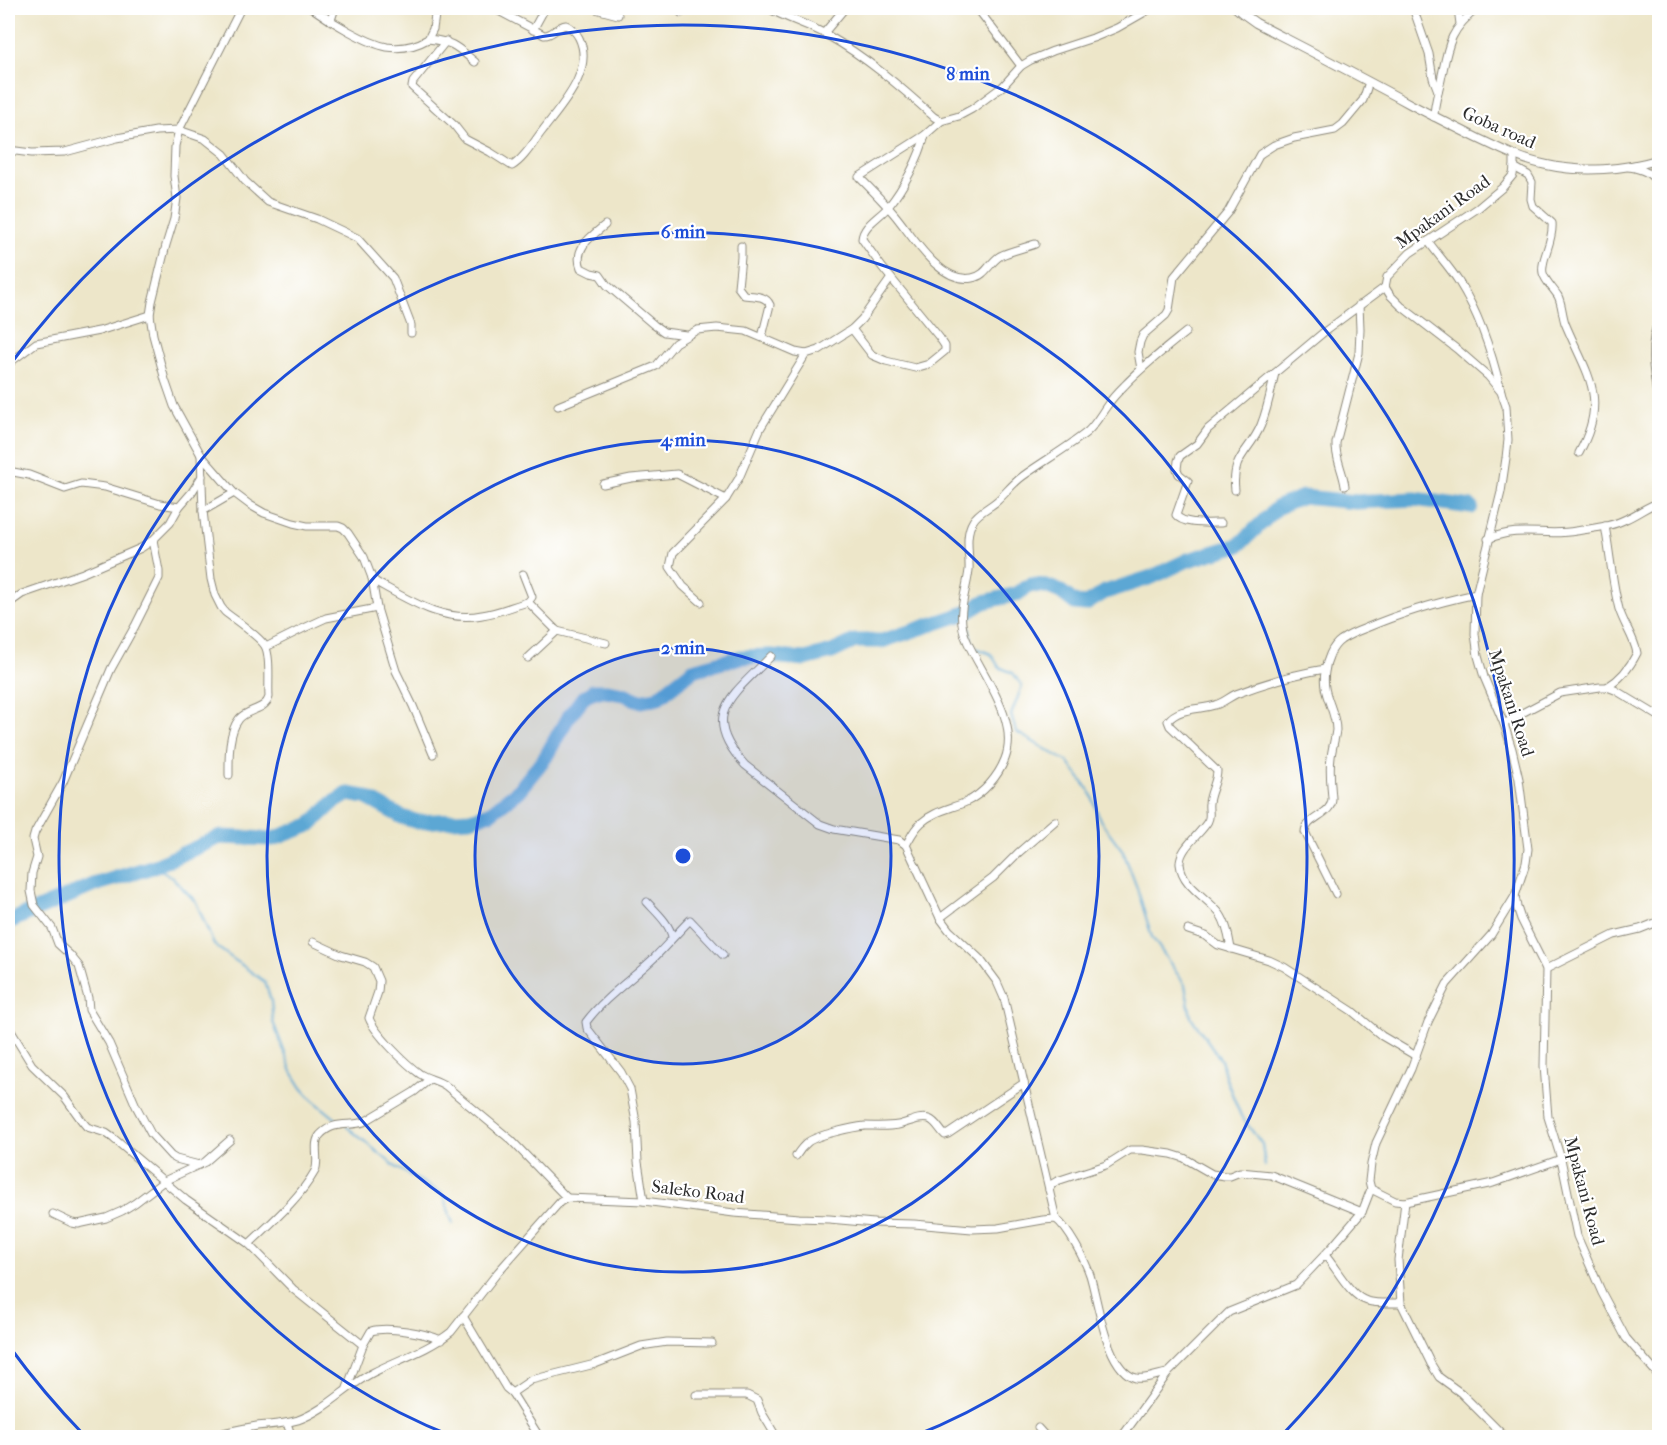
<svg xmlns="http://www.w3.org/2000/svg" width="1667" height="1445" font-family="'IM FELL French Canon',serif">
<rect width="100%" height="100%" fill="#fff"/>
<filter id="ink" filterUnits="userSpaceOnUse"><feTurbulence type="fractalNoise" baseFrequency=".0167" numOctaves="2"/><feDisplacementMap in="SourceGraphic" scale="12" xChannelSelector="R" yChannelSelector="G"/><feConvolveMatrix kernelMatrix="1 2 1 2 8 2 1 2 1" color-interpolation-filters="sRGB"/></filter>
<filter id="wash" filterUnits="userSpaceOnUse"><feTurbulence type="fractalNoise" baseFrequency=".008" numOctaves="4" result="noise"/><feDisplacementMap in="SourceGraphic" scale="24" xChannelSelector="R" yChannelSelector="G"/><feGaussianBlur stdDeviation="1.35" result="paint"/><feColorMatrix in="noise" values="0 0 0 0 0 0 0 0 0 0 0 0 0 0 0 0 0 1.4 0 .05"/><feComposite in="paint" operator="in"/></filter>
<g filter="url(#wash)">
<rect width="100%" height="100%" fill="#ede6c9"/>
<g fill="none" stroke-linecap="round" stroke-linejoin="round">
<g stroke="#5ba7d4" stroke-width="2">
<path d="M966 613 973 647 991 654 999 667 1013 673 1022 686 1011 715 1016 732 1068 762 1091 793 1100 820 1123 851 1137 888 1152 937 1185 985 1191 1017 1221 1060 1226 1079 1241 1116 1262 1144 1265 1166"/>
<path d="M155 866 172 877 196 902 214 945 265 982 271 1001 273 1022 292 1072 302 1088 313 1100 341 1123"/>
<path d="M346 1126 397 1168 443 1194 453 1224"/>
<path d="M581 1438H583"/>
</g>
<path stroke="#5ba7d4" stroke-width="15" d="M8 922 94 885 155 866 220 837 273 839 310 825 333 803 348 794 365 797 402 817 418 822 470 819 490 813 518 791 545 758 567 719 582 699 593 691H606L624 694 640 701 657 698 693 670 741 657 771 656 805 659 832 652 855 641H882L966 613 984 602 1017 594 1030 585 1046 586 1061 592 1075 603 1086 604 1105 592 1152 577 1188 560 1239 545 1278 507 1303 497 1356 502 1415 499 1471 507"/>
</g>
</g>
<g filter="url(#ink)">
<g fill="none" stroke-linecap="round" stroke-linejoin="round">
<g stroke="#8c887a" stroke-width="9">
<g id="minor">
<path d="M241 8 179 130 175 146 174 176 177 198 174 219 166 245 152 302 150 315 153 335 165 380 174 406 201 455 234 493 250 505 264 513 293 523 307 526H338L343 528 348 533 364 557 372 578 376 582C409 600 443 623 482 615 498 613 513 606 528 602L532 597 523 574"/>
<path d="M312 8C330 21 366 43 387 47 401 49 416 46 428 39L433 29 436 8"/>
<path d="M592 8 618 15"/>
<path d="M768 8C787 19 808 24 827 35 866 57 901 87 934 117L941 121 959 116 972 109 1003 86 1021 66 1031 60 1053 51 1093 38 1117 28 1152 8"/>
<path d="M977 8 1021 66"/>
<path d="M1413 8 1429 54 1433 78 1438 91"/>
<path d="M1458 8 1460 24"/>
<path d="M681 13 685 8"/>
<path d="M331 20 335 8"/>
<path d="M533 30 545 8"/>
<path d="M824 33 845 8"/>
<path d="M428 39C454 42 456 46 475 62"/>
<path d="M446 41 413 82 412 87 454 125 465 139 490 152 512 166C525 158 534 141 543 130 561 106 595 71 579 38 576 32 572 28 566 25 557 26 552 36 544 35L493 8"/>
<path d="M1434 117C1434 104 1438 93 1441 80 1448 46 1449 30 1478 8"/>
<path d="M941 121 925 135 859 177C871 189 883 201 894 214 912 235 939 284 972 278 986 276 989 263 1000 256 1009 251 1025 248 1035 244"/>
<path d="M8 150 32 153 65 152 117 138 156 131 179 130 205 139 224 154 245 181 268 202 317 219 357 238 393 278 411 325V333"/>
<path d="M1514 156V167L1513 175 1503 187 1478 208 1410 253 1387 277 1385 287 1390 295 1401 306 1458 350 1488 376 1501 392 1506 406 1508 440 1506 458 1501 492 1476 594 1475 634 1478 656 1484 677 1504 724 1512 749 1519 779 1528 849 1526 863 1515 896 1517 907 1521 919 1546 969 1544 1066 1548 1117 1561 1159 1577 1236 1602 1293 1626 1338 1660 1377"/>
<path d="M1514 167 1528 175 1532 182 1531 199 1533 206 1552 223C1554 241 1540 260 1543 273 1545 281 1553 288 1558 296 1562 304 1562 314 1565 323 1586 374 1610 397 1579 453"/>
<path d="M1629 167C1643 169 1651 173 1660 185"/>
<path d="M605 225C592 236 573 248 581 268L591 273 600 275 607 285 654 325 664 332 686 335"/>
<path d="M1428 241C1438 255 1450 268 1459 282 1480 315 1492 353 1501 391"/>
<path d="M741 246V257L738 287 744 295C753 296 766 295 770 305L762 337"/>
<path d="M1660 318C1646 346 1655 381 1660 411"/>
<path d="M852 329 872 355 886 361 915 368 929 364 945 351V346L939 337 882 267 862 239C863 225 880 217 888 207 903 189 920 157 925 135"/>
<path d="M8 364 36 343 99 331 150 315"/>
<path d="M1141 369 1138 352 1140 342 1143 335 1166 315 1169 310 1174 277 1228 212 1260 154 1274 145 1294 138 1335 130 1343 124 1363 100 1369 82"/>
<path d="M558 406 656 366 675 343 697 330 717 328 746 331 795 352 806 354 819 350 852 329 862 319 891 278"/>
<path d="M201 455 203 511 211 579 215 595 221 607 225 612C235 620 259 636 265 646 271 656 268 684 269 697 266 710 247 709 239 719 228 733 229 758 229 775"/>
<path d="M8 471 29 475 65 489 81 484 105 487 160 504 179 507"/>
<path d="M603 484 631 478 677 474 726 499"/>
<path d="M1345 486C1343 471 1335 458 1336 443L1359 353 1360 329 1359 305"/>
<path d="M1235 490C1231 456 1250 452 1261 425 1268 408 1271 390 1275 373"/>
<path d="M203 511 234 493"/>
<path d="M1221 523C1208 523 1183 525 1176 515L1188 481 1179 474 1177 469 1178 461 1180 456 1197 444 1208 429 1324 332 1385 287"/>
<path d="M1605 526C1610 553 1612 582 1619 609 1624 625 1634 637 1637 653 1630 667 1621 679 1607 687"/>
<path d="M1488 539C1521 525 1544 537 1576 531 1593 528 1611 527 1626 519 1638 514 1647 506 1660 502"/>
<path d="M153 540 159 571V578L135 626 111 669 63 782 35 832 33 839 37 857 32 873 31 891 34 905 52 928 58 944 70 955 79 966 88 998 89 1010 109 1043 136 1106 151 1134 171 1156 176 1159 199 1165"/>
<path d="M372 578 377 608 396 671 413 706 433 754"/>
<path d="M528 602 557 631 606 643"/>
<path d="M701 602 683 586 670 567 673 553 726 499 739 478 760 429 806 354"/>
<path d="M8 604 22 594 83 573 141 548 153 540 170 523 179 507 192 492 202 476"/>
<path d="M266 647 302 629 326 618 377 608"/>
<path d="M771 656C735 694 697 714 745 765L820 824 834 829 899 840 906 845 940 918 949 930 980 959 997 982 1004 998 1056 1219"/>
<path d="M528 658 557 631"/>
<path d="M1504 724 1524 712 1560 693 1600 687H1607L1615 690 1660 717"/>
<path d="M906 845C910 838 914 829 921 823 934 811 950 809 966 802 983 794 998 777 1005 759 1020 720 982 675 967 641 955 616 966 595 969 570 970 554 964 536 973 521 978 512 989 508 997 501 1006 493 1013 483 1023 476 1044 461 1067 448 1087 432 1096 424 1102 412 1109 403 1113 397 1119 391 1124 386 1143 366 1165 349 1186 332"/>
<path d="M1336 894 1305 832C1306 817 1333 815 1332 798 1331 784 1329 771 1331 757 1332 748 1335 739 1336 730 1336 709 1321 695 1325 672 1326 661 1332 646 1341 640 1348 635 1358 631 1366 628 1401 613 1439 602 1476 594"/>
<path d="M647 902C656 912 670 924 672 937"/>
<path d="M940 918 993 878 1018 853 1055 821"/>
<path d="M1188 930 1206 936 1218 945 1269 960 1284 967 1352 1011 1382 1036 1416 1056"/>
<path d="M313 942 341 955 365 962 373 967 379 981 378 992 369 1018C375 1034 406 1064 420 1074 428 1079 437 1080 446 1086L511 1140 567 1198"/>
<path d="M1231 949C1229 938 1227 924 1220 914 1208 898 1182 886 1180 864 1179 848 1201 834 1208 821 1211 816 1208 809 1209 803 1210 792 1217 782 1217 771L1170 726 1168 721C1179 707 1200 710 1215 705 1223 703 1229 697 1236 694 1265 683 1294 674 1325 669"/>
<path d="M1546 969 1614 935 1640 929 1655 923 1660 919"/>
<path d="M8 1026 32 1065 64 1096 82 1121 87 1127 106 1133 113 1138 186 1200 249 1244 293 1289 363 1345"/>
<path d="M796 1156C799 1151 803 1146 808 1142 817 1135 854 1127 865 1126 876 1126 887 1127 898 1125 908 1123 919 1116 929 1119 937 1122 939 1130 945 1135L948 1134 1024 1083"/>
<path d="M1371 1189 1395 1201 1405 1202 1493 1183 1561 1159"/>
<path d="M1049 1190 1052 1184 1057 1181 1106 1165 1130 1150H1142L1171 1154 1184 1158 1212 1174 1225 1176H1230L1240 1172 1271 1175 1362 1212"/>
<path d="M644 1201 638 1162 636 1122 630 1089 621 1072 587 1028 586 1022C605 997 632 979 654 958 667 945 678 932 690 920L723 955"/>
<path d="M1405 1202 1398 1260 1401 1303 1431 1364 1439 1377 1461 1393 1506 1438"/>
<path d="M53 1214 72 1223 78 1224 106 1218 122 1211 135 1203 164 1181 205 1162 230 1140"/>
<path d="M249 1244C271 1223 300 1198 315 1171 320 1160 312 1144 320 1135 334 1120 349 1127 364 1122L414 1092 430 1079"/>
<path d="M1325 1255C1337 1269 1350 1296 1367 1301 1377 1304 1390 1303 1401 1303"/>
<path d="M463 1316 506 1388 512 1393 531 1380 595 1364 641 1346 667 1342 712 1343"/>
<path d="M347 1388 363 1345 371 1331C388 1326 425 1333 441 1340"/>
<path d="M512 1393 540 1438"/>
<path d="M696 1395H747L757 1400 762 1413 777 1438"/>
<path d="M287 1423 292 1438"/>
<path d="M1038 1428 1047 1438"/>
<path d="M207 1438C223 1432 240 1429 257 1426 270 1425 285 1424 298 1420 326 1410 347 1386 372 1373 399 1359 427 1351 451 1332L498 1272 560 1202 567 1198 644 1201 734 1213 799 1218 829 1219 874 1223 914 1224 972 1229 998 1228 1043 1220 1056 1219C1068 1228 1085 1260 1090 1275 1098 1300 1106 1371 1136 1378 1145 1380 1158 1374 1168 1373"/>
<path d="M1121 1438 1168 1373 1229 1312 1296 1285 1332 1247 1362 1212 1371 1189 1369 1181 1371 1164 1376 1143 1411 1069 1428 1022 1447 984 1491 935 1515 896"/>
</g>
</g>
<g stroke="#8c887a" stroke-width="10">
<path id="tertiary" d="M1236 8 1242 13 1256 23C1308 50 1359 76 1410 104 1431 115 1453 126 1475 137 1498 148 1521 160 1547 165 1583 173 1624 170 1660 159"/>
</g>
<use href="#minor" stroke="#fff" stroke-width="7"/>
<use href="#tertiary" stroke="#fff" stroke-width="8"/>
</g>
</g>
<circle cx="683" cy="856" r="208" fill="#1d4ed8" fill-opacity=".12"/>
<g fill="none" stroke="#1d4ed8" stroke-width="3">
<circle cx="683" cy="856" r="208"/>
<circle cx="683" cy="856" r="416"/>
<path d="M454 1437A624 624 0 1 1 912 1437"/>
<path d="M84 1435A833 833 0 0 1 9 1346M9 366A833 833 0 1 1 1282 1435"/>
</g>
<g text-anchor="middle" dominant-baseline="central" stroke-width="4.5" stroke-linejoin="round" paint-order="stroke">
<g font-size="18" fill="#2b2b2b" stroke="#fff">
<text transform="translate(1499 128) rotate(24)">Goba road</text>
<text transform="translate(1443 212) rotate(-36)">Mpakani Road</text>
<text transform="translate(1511 703) rotate(72)">Mpakani Road</text>
<text transform="translate(1584 1191) rotate(75)">Mpakani Road</text>
<text transform="translate(698 1192) rotate(7)">Saleko Road</text>
</g>
</g>
<circle cx="683" cy="856" r="9" fill="#1d4ed8" stroke="#fff" stroke-width="3"/>
<g font-size="18" text-anchor="middle" font-weight="bold" fill="#1d4ed8" stroke="#fff" stroke-width="4.5" stroke-linejoin="round" paint-order="stroke">
<text x="968" y="80">8 min</text>
<text x="683" y="238">6 min</text>
<text x="683" y="446">4 min</text>
<text x="683" y="654">2 min</text>
</g>
<rect width="1667" height="1445" fill="none" stroke="#fff" stroke-width="30"/>
</svg>
